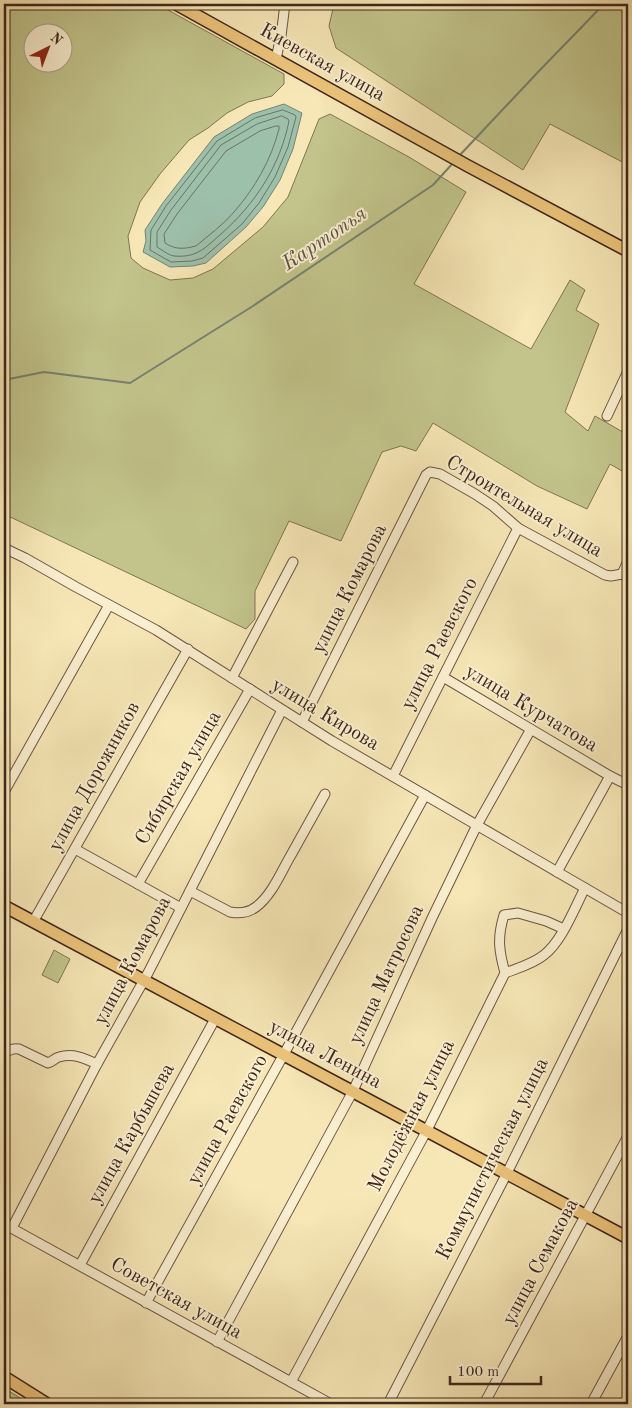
<svg xmlns="http://www.w3.org/2000/svg" width="632" height="1408" font-family="'Old Standard TT',serif">
<rect width="100%" height="100%" fill="#f7e7b6"/>
<filter id="stains"><feTurbulence type="fractalNoise" baseFrequency=".004" numOctaves="4"/><feColorMatrix values="0 0 0 0 .2 0 0 0 0 .09 0 0 0 0 .02 0 0 0 .5 -.17"/></filter>
<radialGradient id="worn" r=".72"><stop offset=".6" stop-color="#630" stop-opacity="0"/><stop offset="1" stop-color="#630" stop-opacity=".3"/></radialGradient>
<g fill="#c2c48b" stroke="#807552" fill-rule="evenodd">
<path d="M4 4H157L284 74V84L272 96 248 102 227 113 208 128 189 140 160 174 140 202 128 236 131 258 143 268 170 280 193 278 213 269 263 227 288 197 319 119 330 114 409 157 466 192 414 284 531 349 570 280 585 290 576 310 599 324 565 412 588 431 595 416 628 435V457L622 471 610 464 587 509 537 486 433 423 416 451 401 446 382 452 341 541 289 521 255 591V619L246 629 4 514ZM32 32H62V62H32Z"/>
<path d="M334 4H628V165L550 124 523 170 336 48 329 26Z"/>
<path d="M54 950 70 959 58 983 42 975Z"/>
<path d="M4 1388 30 1404H4Z"/>
</g>
<path fill="#9dc0ab" stroke="#778271" d="M284 104 302 113 293 149 280 180 263 207 246 227 206 263 193 266 170 267 143 252 146 241 145 230 162 204 214 137 252 114Z"/>
<g fill="none" stroke-linecap="round" stroke-linejoin="round">
<g stroke="#6d7362" stroke-width="1">
<path d="M283 110 295 115 296 117 288 147 275 177 259 203 242 224 203 258 192 261 171 262 150 250 151 230 166 206 217 141 255 118Z"/>
<path d="M282 116 288 119 289 121C280 166 255 204 221 234 205 248 197 258 174 256 168 255 162 250 157 247V232L171 210 221 145 257 124Z"/>
<path d="M276 126H279V129C271 160 255 188 234 212 223 225 209 235 196 246 184 249 176 250 165 243L164 234 177 214 226 151 260 131Z"/>
</g>
<g stroke="#778271" stroke-width="2">
<path d="M459 156 539 71 604 4"/>
<path d="M4 380 44 372 130 383 253 306 433 185 453 163"/>
</g>
<g stroke="#6c5641" stroke-width="11">
<g id="minor">
<path d="M276 59 281 36 285 4"/>
<path d="M607 416 628 371"/>
<path d="M4 548 25 558 76 587 156 630 332 741 628 913"/>
<path d="M622 574 628 561"/>
<path d="M443 677 610 776 628 785"/>
<path d="M232 678 293 562"/>
<path d="M302 722 426 475 430 472 440 474 475 494 493 506 518 528 579 561 605 575 611 576 622 574 628 577"/>
<path d="M393 776 518 528"/>
<path d="M4 792 109 605"/>
<path d="M75 849 181 908"/>
<path d="M557 872 610 776"/>
<path d="M138 884 250 689"/>
<path d="M190 891 230 912C240 914 248 913 256 907 272 895 281 872 291 855 302 835 314 814 325 794"/>
<path d="M33 922 188 649"/>
<path d="M505 973C499 951 497 938 504 915L518 913 546 921 564 929"/>
<path d="M4 1055C8 1050 12 1048 19 1049L48 1063C52 1062 55 1058 59 1057 73 1053 84 1058 97 1064"/>
<path d="M4 1224 331 1404"/>
<path d="M12 1228 97 1064 148 973 282 710"/>
<path d="M80 1265 215 1019"/>
<path d="M146 1303 284 1054 425 795"/>
<path d="M217 1342 353 1091 433 916 477 825 531 729"/>
<path d="M291 1382 427 1130 505 973C518 968 533 964 544 955 562 941 574 909 585 888"/>
<path d="M388 1404 507 1173 628 929"/>
<path d="M484 1404 628 1136"/>
<path d="M591 1404 628 1336"/>
</g>
</g>
<g stroke="#3d261a" stroke-width="14">
<g id="major">
<path d="M176 4 468 166 628 251"/>
<path d="M4 906C211 1018 421 1126 628 1238"/>
<path d="M4 1377 47 1404"/>
</g>
</g>
<use href="#minor" stroke="#faefd0" stroke-width="9"/>
<use href="#major" stroke="#ecc47b" stroke-width="11"/>
</g>
<g text-anchor="middle" dominant-baseline="central" stroke-width="4" stroke-linejoin="round" paint-order="stroke">
<g font-size="20" fill="#3d261a" stroke="#faefd0">
<text transform="translate(322 63) rotate(29)">Киевская улица</text>
<text transform="translate(524 507) rotate(31)">Строительная улица</text>
<text transform="translate(350 589) rotate(-63)">улица Комарова</text>
<text transform="translate(440 644) rotate(-63)">улица Раевского</text>
<text transform="translate(531 709) rotate(31)">улица Курчатова</text>
<text transform="translate(325 715) rotate(31)">улица Кирова</text>
<text transform="translate(95 777) rotate(-61)">улица Дорожников</text>
<text transform="translate(179 778) rotate(-60)">Сибирская улица</text>
<text transform="translate(133 961) rotate(-62)">улица Комарова</text>
<text transform="translate(387 975) rotate(-65)">улица Матросова</text>
<text transform="translate(325 1055) rotate(28)">улица Ленина</text>
<text transform="translate(412 1116) rotate(-63)">Молодёжная улица</text>
<text transform="translate(228 1120) rotate(-61)">улица Раевского</text>
<text transform="translate(132 1134) rotate(-61)">улица Карбышева</text>
<text transform="translate(493 1159) rotate(-63)">Коммунистическая улица</text>
<text transform="translate(541 1262) rotate(-62)">улица Семакова</text>
<text transform="translate(176 1299) rotate(29)">Советская улица</text>
</g>
<g font-size="21" font-style="italic" fill="#5a5446" stroke="#faefd0">
<text transform="translate(325 239) rotate(-34)">Картопья</text>
</g>
</g>
<rect width="632" height="1408" fill="none" stroke="#f7e7b6" stroke-width="20"/>
<rect x="5" y="5" width="622" height="1398" fill="none" stroke="#3d261a" stroke-width="2.5"/>
<rect x="10" y="10" width="612" height="1388" fill="none" stroke="#3d261a"/>
<g transform="translate(48 48) rotate(42)"><circle r="24" fill="#faefd0" stroke="#ae9f87"/>
<path d="M0-4L9 19L0 12L-9 19Z" fill="#8f2418"/>
<text y="-8" font-size="14" font-weight="bold" text-anchor="middle" fill="#3d261a">N</text>
</g>
<path d="M450 1376v8h91v-8" fill="none" stroke="#3d261a" stroke-width="2.5"/>
<text x="457" y="1376" font-size="15" fill="#3d261a" stroke="#faefd0" stroke-width="4" paint-order="stroke">100 m</text>
<rect width="100%" height="100%" filter="url(#stains)"/>
<rect width="100%" height="100%" fill="url(#worn)"/>
</svg>
